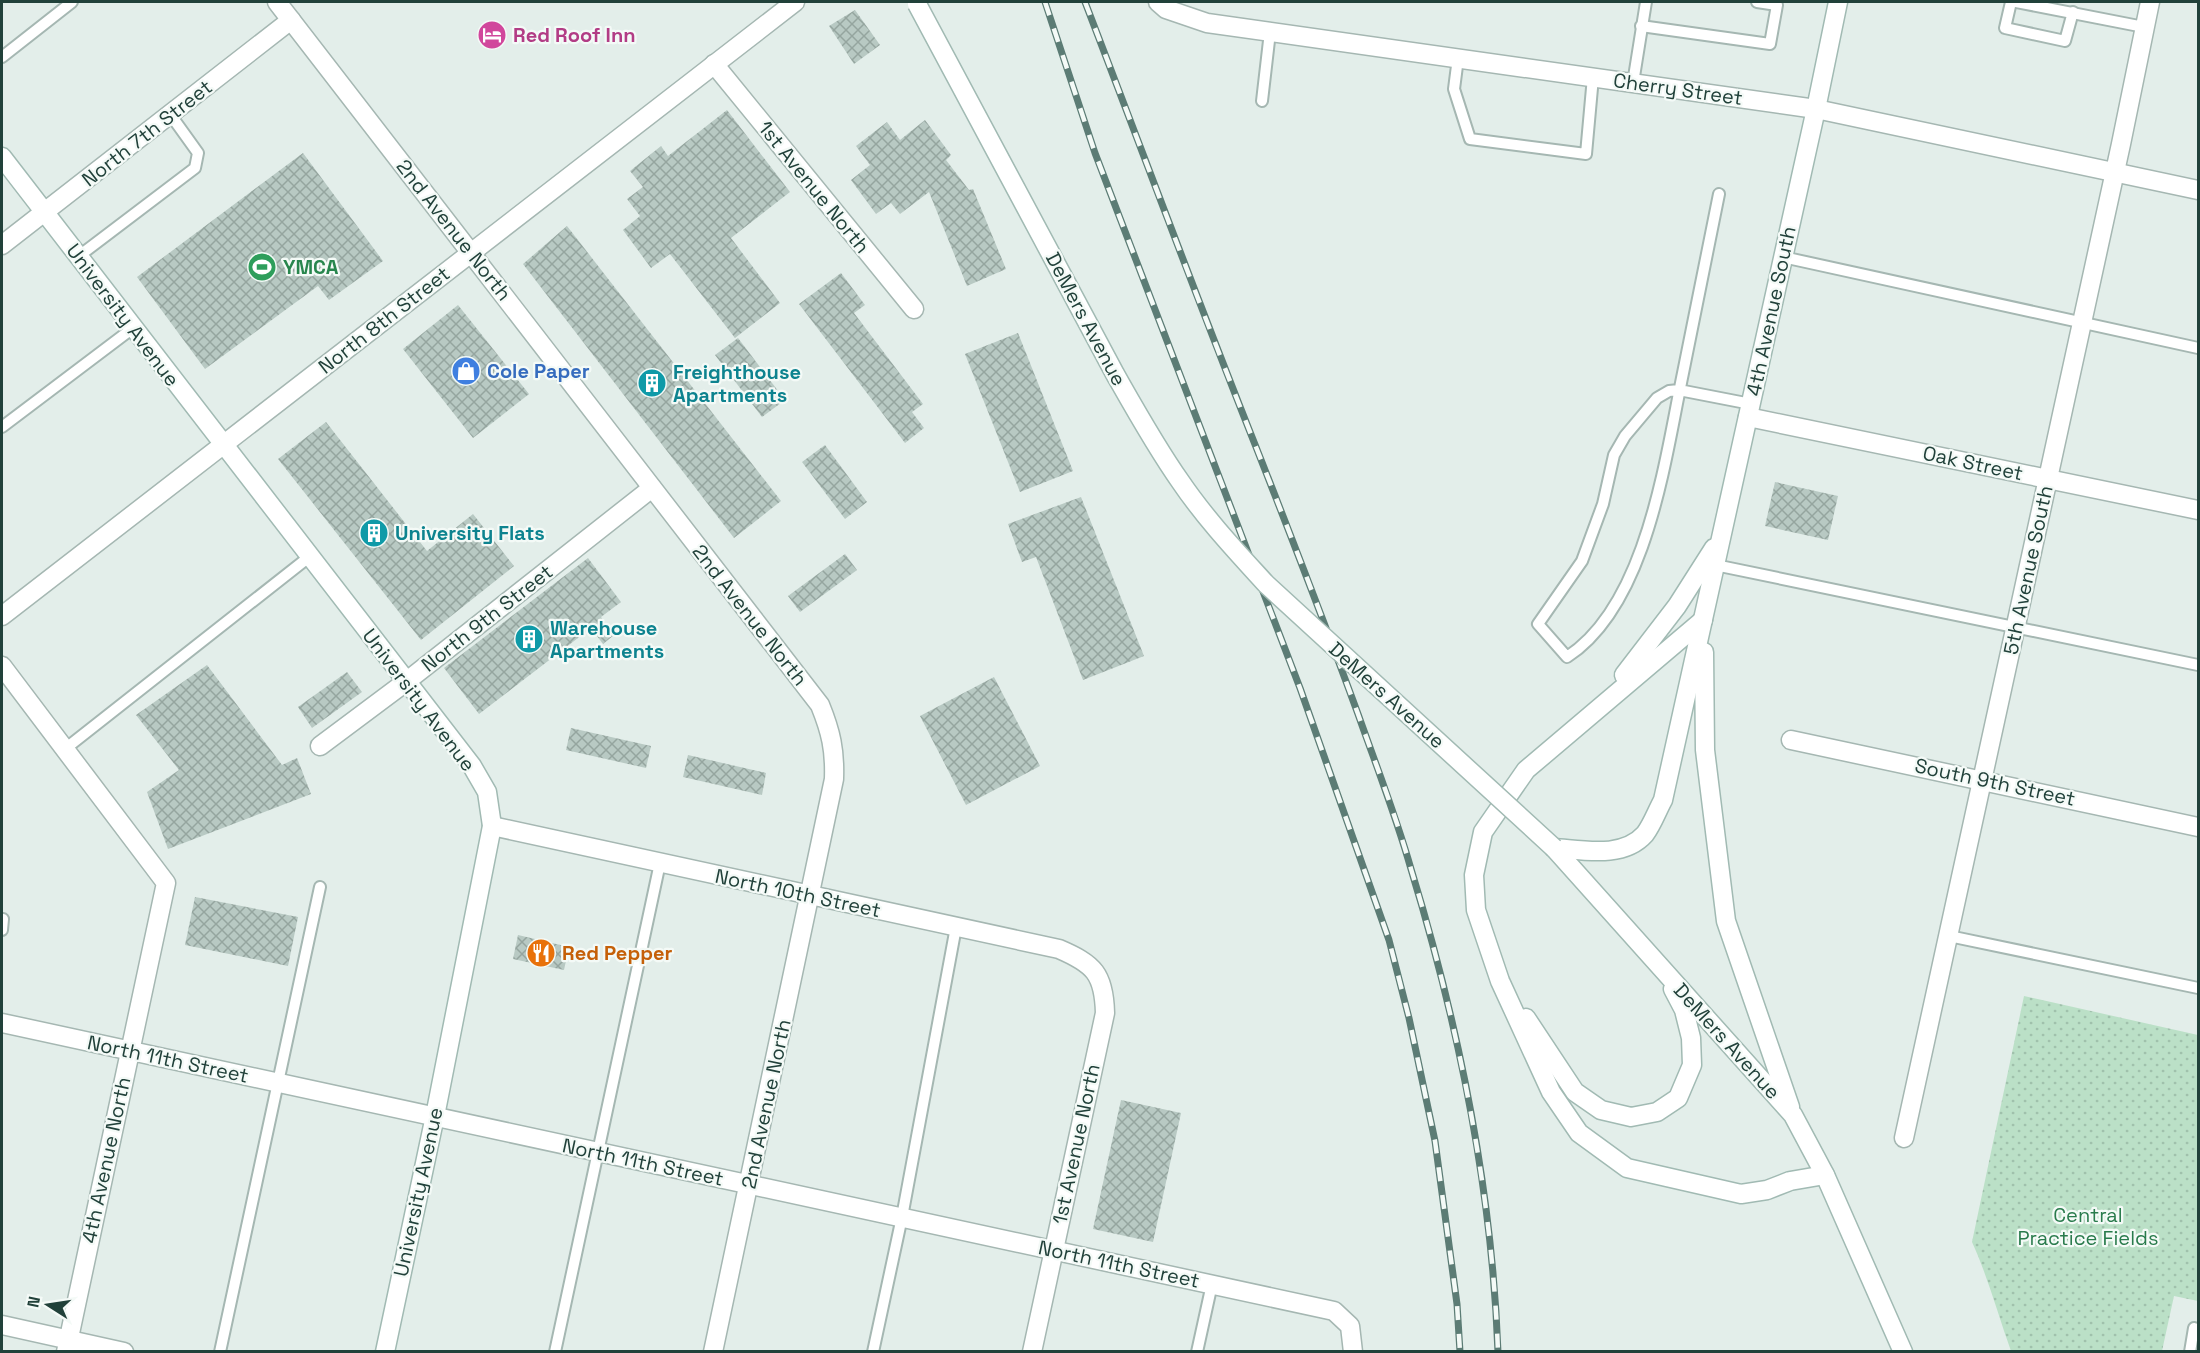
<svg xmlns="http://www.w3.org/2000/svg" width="2200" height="1353" font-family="'Space Grotesk',sans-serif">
<defs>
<pattern id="park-dots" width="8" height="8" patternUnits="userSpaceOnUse" patternTransform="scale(1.5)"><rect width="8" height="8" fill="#bbe0c7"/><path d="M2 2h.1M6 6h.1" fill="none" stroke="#a0c1ac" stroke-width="1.8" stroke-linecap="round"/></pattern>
<pattern id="building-cross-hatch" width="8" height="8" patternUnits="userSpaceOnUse" patternTransform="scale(1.5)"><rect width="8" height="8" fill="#b8c9c3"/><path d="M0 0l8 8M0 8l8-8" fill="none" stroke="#95a59f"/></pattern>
</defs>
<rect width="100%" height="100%" fill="#e3eeea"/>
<path fill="url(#park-dots)" d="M2024 996 2198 1035V1301L2174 1296 2162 1351H2011C1998 1315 1988 1277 1972 1242Z"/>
<g fill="url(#building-cross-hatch)">
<path d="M855 10 880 45 854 64 829 26Z"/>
<path d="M727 110 790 192 731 238 780 303 735 338 670 254 651 268 623 230 640 216 627 199 643 187 630 171 661 146 668 156Z"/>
<path d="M925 120 951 155 946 160 969 190 973 189 1006 269 967 286 929 192 900 214 891 203 876 214 851 180 870 165 856 146 887 122 900 140Z"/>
<path d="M303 153 383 261 329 300 318 286 205 369 137 277Z"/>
<path d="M567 226 781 501 734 538 523 264Z"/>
<path d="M841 273 865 305 854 313 923 404 912 412 924 428 905 443 799 304Z"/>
<path d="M458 305 529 394 473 438 403 349Z"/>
<path d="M1018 333 1073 471 1020 492 965 354Z"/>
<path d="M738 338 785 400 762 417 715 355Z"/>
<path d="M326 422 427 551 473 514 514 566 421 640 278 459Z"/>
<path d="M825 445 867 502 845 519 802 462Z"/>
<path d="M1775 482 1838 496 1828 540 1765 526Z"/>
<path d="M1081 497 1144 656 1083 680 1036 557 1022 562 1008 524Z"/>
<path d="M845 554 857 570 800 612 788 596Z"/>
<path d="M588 558 621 602 601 617 614 635 603 644 591 628 479 714 444 668Z"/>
<path d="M207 665 282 765 297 758 311 794 168 849 147 792 179 770 136 715Z"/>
<path d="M347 672 362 692 312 728 298 707Z"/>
<path d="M994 677 1040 766 966 805 920 716Z"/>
<path d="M571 728 651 746 646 768 566 750Z"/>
<path d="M688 755 766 773 762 795 683 777Z"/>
<path d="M195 897 298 917 288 966 185 945Z"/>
<path d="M518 935 569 947 564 970 513 959Z"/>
<path d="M1121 1100 1181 1113 1153 1242 1093 1229Z"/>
</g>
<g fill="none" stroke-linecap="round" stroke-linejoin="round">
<g stroke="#a5b7b2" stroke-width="14">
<g id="lane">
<path d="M2011 2 2005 28 2065 41 2073 12"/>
<path d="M2016 2 2144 27"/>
<path d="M1641 26 1770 44 1777 5 1757 2"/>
<path d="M2 57 72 2"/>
<path d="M1458 58 1454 89 1470 139 1586 154 1593 77"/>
<path d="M1633 83 1646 2"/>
<path d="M1262 101 1270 32"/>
<path d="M1719 194C1707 254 1695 313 1683 373 1665 460 1647 605 1567 657L1538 624 1582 561 1603 504 1614 455 1625 436 1657 398 1669 391 1679 390 1751 404"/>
<path d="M79 256 195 168 198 153 170 114"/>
<path d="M1783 257 2198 348"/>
<path d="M2 427 133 328"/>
<path d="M1715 565 2198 665"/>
<path d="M65 749 309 557"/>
<path d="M2 930 3 919"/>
<path d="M1949 936 2198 988"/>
<path d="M220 1352 320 887"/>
<path d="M555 1352 660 863"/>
<path d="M873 1352 902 1217 956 927"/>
<path d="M1197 1352 1212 1284"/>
<path d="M2190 1352 2194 1328 2198 1329"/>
</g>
</g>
<g stroke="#a5b7b2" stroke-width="21">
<g id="street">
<path d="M277 2 820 705C831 732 835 750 834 779L713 1352"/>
<path d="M1158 2 1166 9 1207 23 1816 109 2198 190"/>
<path d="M714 64 914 309"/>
<path d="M2 245 291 20"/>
<path d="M1748 417 2198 510"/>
<path d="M2 616 795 2"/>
<path d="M2 666 166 883 66 1352"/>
<path d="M1791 740 2198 827"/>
<path d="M320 746 407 681 652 488"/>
<path d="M492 826 1059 949C1094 964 1104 974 1105 1013L1032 1352"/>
<path d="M2 1023 1334 1311 1350 1326 1353 1352"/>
<path d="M1904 1138 2121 144 2150 2"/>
<path d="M2 1325 124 1352"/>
</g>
</g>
<g stroke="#a1bab3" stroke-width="21">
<g id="secondary">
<path d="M2 157 472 766 487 792 492 826 435 1116 385 1352"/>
<path d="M1703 620 1526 770 1483 832 1474 875 1476 910 1500 981 1551 1092 1579 1133 1627 1168 1741 1194 1767 1190 1790 1181 1825 1175"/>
<path d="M1704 652 1705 750 1726 921 1790 1107"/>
<path d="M1624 675 1677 606 1714 548"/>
<path d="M1554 848C1583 850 1623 859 1645 834 1652 825 1657 811 1663 800L1816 109 1838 2"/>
<path d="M1554 848 1793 1115 1825 1175 1903 1352"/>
<path d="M1526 1018 1575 1092 1601 1110 1631 1117 1657 1112 1678 1098 1692 1065 1691 1038 1684 1010 1673 989"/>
</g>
</g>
<use href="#lane" stroke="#fff" stroke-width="10"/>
<use href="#street" stroke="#fff" stroke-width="18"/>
<use href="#secondary" stroke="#fff" stroke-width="18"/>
<g stroke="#5c7c75" stroke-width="7">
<g id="rail">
<path d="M1045 2 1095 153 1300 688 1389 940 1409 1018 1435 1141 1457 1304 1460 1352"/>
<path d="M1085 2C1142 150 1197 299 1256 447 1291 536 1325 624 1358 714 1376 765 1396 816 1411 869 1458 1023 1492 1190 1498 1352"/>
</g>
</g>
<use href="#rail" stroke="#f4faf7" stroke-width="4.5" stroke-dasharray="14" stroke-linecap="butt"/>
<g stroke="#a1bab3" stroke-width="21" stroke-linecap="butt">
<path id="secondary-bridge" d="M917 4 1115 374C1136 411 1156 447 1180 481 1205 518 1236 551 1266 584L1554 848"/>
</g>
<use href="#secondary-bridge" stroke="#fff" stroke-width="18"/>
</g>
<defs>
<g id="hotel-disc" transform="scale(1.5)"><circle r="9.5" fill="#d1479c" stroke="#f4faf7"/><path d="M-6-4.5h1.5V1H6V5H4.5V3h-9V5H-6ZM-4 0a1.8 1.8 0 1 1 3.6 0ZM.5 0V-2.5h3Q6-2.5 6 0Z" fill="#fff"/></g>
<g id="stadium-disc" transform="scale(1.5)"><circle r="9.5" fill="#2e9e5b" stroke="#f4faf7"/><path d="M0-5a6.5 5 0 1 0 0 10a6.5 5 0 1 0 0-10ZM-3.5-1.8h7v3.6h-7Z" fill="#fff"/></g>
<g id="shop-disc" transform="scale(1.5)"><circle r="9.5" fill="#3f7fe0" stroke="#f4faf7"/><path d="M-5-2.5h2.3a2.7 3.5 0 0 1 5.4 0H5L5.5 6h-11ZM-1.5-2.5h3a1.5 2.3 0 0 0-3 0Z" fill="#fff"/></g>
<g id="building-disc" transform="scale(1.5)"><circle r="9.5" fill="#0f9aa8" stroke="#f4faf7"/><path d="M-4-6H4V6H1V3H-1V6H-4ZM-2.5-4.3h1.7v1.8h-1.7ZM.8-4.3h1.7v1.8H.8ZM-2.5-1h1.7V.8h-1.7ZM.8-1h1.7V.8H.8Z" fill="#fff"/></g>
<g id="restaurant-disc" transform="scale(1.5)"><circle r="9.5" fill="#e8710a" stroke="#f4faf7"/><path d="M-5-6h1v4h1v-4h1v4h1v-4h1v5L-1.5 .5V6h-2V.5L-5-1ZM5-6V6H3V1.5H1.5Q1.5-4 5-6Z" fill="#fff"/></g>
</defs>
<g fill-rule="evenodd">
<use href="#hotel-disc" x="492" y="35"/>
<use href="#stadium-disc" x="262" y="267"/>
<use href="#shop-disc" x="466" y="371"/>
<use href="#building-disc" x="652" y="383"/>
<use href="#building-disc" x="374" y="533"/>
<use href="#building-disc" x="529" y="639"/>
<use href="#restaurant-disc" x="541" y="953"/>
</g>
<g text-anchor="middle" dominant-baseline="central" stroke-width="4.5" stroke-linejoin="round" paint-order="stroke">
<g font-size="20" font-weight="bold" fill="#b23c85" stroke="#f4faf7" text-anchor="start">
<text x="513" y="35">Red Roof Inn</text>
</g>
<g font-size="20" fill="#21413a" stroke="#f4faf7">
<text transform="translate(1678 89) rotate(8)">Cherry Street</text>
<text transform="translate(147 133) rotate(-38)">North 7th Street</text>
<text transform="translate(814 187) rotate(51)">1st Avenue North</text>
<text transform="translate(454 230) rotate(52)">2nd Avenue North</text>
<text transform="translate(1771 311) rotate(-78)">4th Avenue South</text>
<text transform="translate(123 315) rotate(53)">University Avenue</text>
<text transform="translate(1086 319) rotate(62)">DeMers Avenue</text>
<text transform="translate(384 320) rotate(-38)">North 8th Street</text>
<text transform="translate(1973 463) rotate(12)">Oak Street</text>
<text transform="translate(2028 570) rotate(-78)">5th Avenue South</text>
<text transform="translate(750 615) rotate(52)">2nd Avenue North</text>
<text transform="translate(487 618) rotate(-38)">North 9th Street</text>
<text transform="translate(1387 695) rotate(42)">DeMers Avenue</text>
<text transform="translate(419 700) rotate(53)">University Avenue</text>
<text transform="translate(1995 782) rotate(12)">South 9th Street</text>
<text transform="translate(798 893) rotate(12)">North 10th Street</text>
<text transform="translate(1727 1041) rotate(48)">DeMers Avenue</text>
<text transform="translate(168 1059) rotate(12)">North 11th Street</text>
<text transform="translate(766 1104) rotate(-78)">2nd Avenue North</text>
<text transform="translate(1076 1144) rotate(-78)">1st Avenue North</text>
<text transform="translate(106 1160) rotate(-78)">4th Avenue North</text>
<text transform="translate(643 1162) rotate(12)">North 11th Street</text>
<text transform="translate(418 1192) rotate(-78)">University Avenue</text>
<text transform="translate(1119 1264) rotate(12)">North 11th Street</text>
</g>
<g font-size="20" font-weight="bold" fill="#27864d" stroke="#f4faf7" text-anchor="start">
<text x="283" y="267">YMCA</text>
</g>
<g font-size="20" font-weight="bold" fill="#366cbe" stroke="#f4faf7" text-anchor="start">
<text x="487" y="371">Cole Paper</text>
</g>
<g font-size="20" font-weight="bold" fill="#0d838f" stroke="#f4faf7" text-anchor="start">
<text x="673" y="372">Freighthouse<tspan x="673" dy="23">Apartments</tspan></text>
<text x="395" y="533">University Flats</text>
<text x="550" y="628">Warehouse<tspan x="550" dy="23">Apartments</tspan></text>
</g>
<g font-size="20" font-weight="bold" fill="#c56008" stroke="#f4faf7" text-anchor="start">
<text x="562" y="953">Red Pepper</text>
</g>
<g font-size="20" fill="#297b4c" stroke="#f4faf7">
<text x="2088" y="1215">Central<tspan x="2088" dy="23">Practice Fields</tspan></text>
</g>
</g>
<rect width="2200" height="1353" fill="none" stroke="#21413a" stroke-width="6"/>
<g transform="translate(48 1305) rotate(282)" stroke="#f4faf7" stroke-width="4.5" paint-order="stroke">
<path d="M0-4.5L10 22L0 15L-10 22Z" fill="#21413a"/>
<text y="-9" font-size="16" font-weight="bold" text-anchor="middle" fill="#21413a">N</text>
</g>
</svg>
